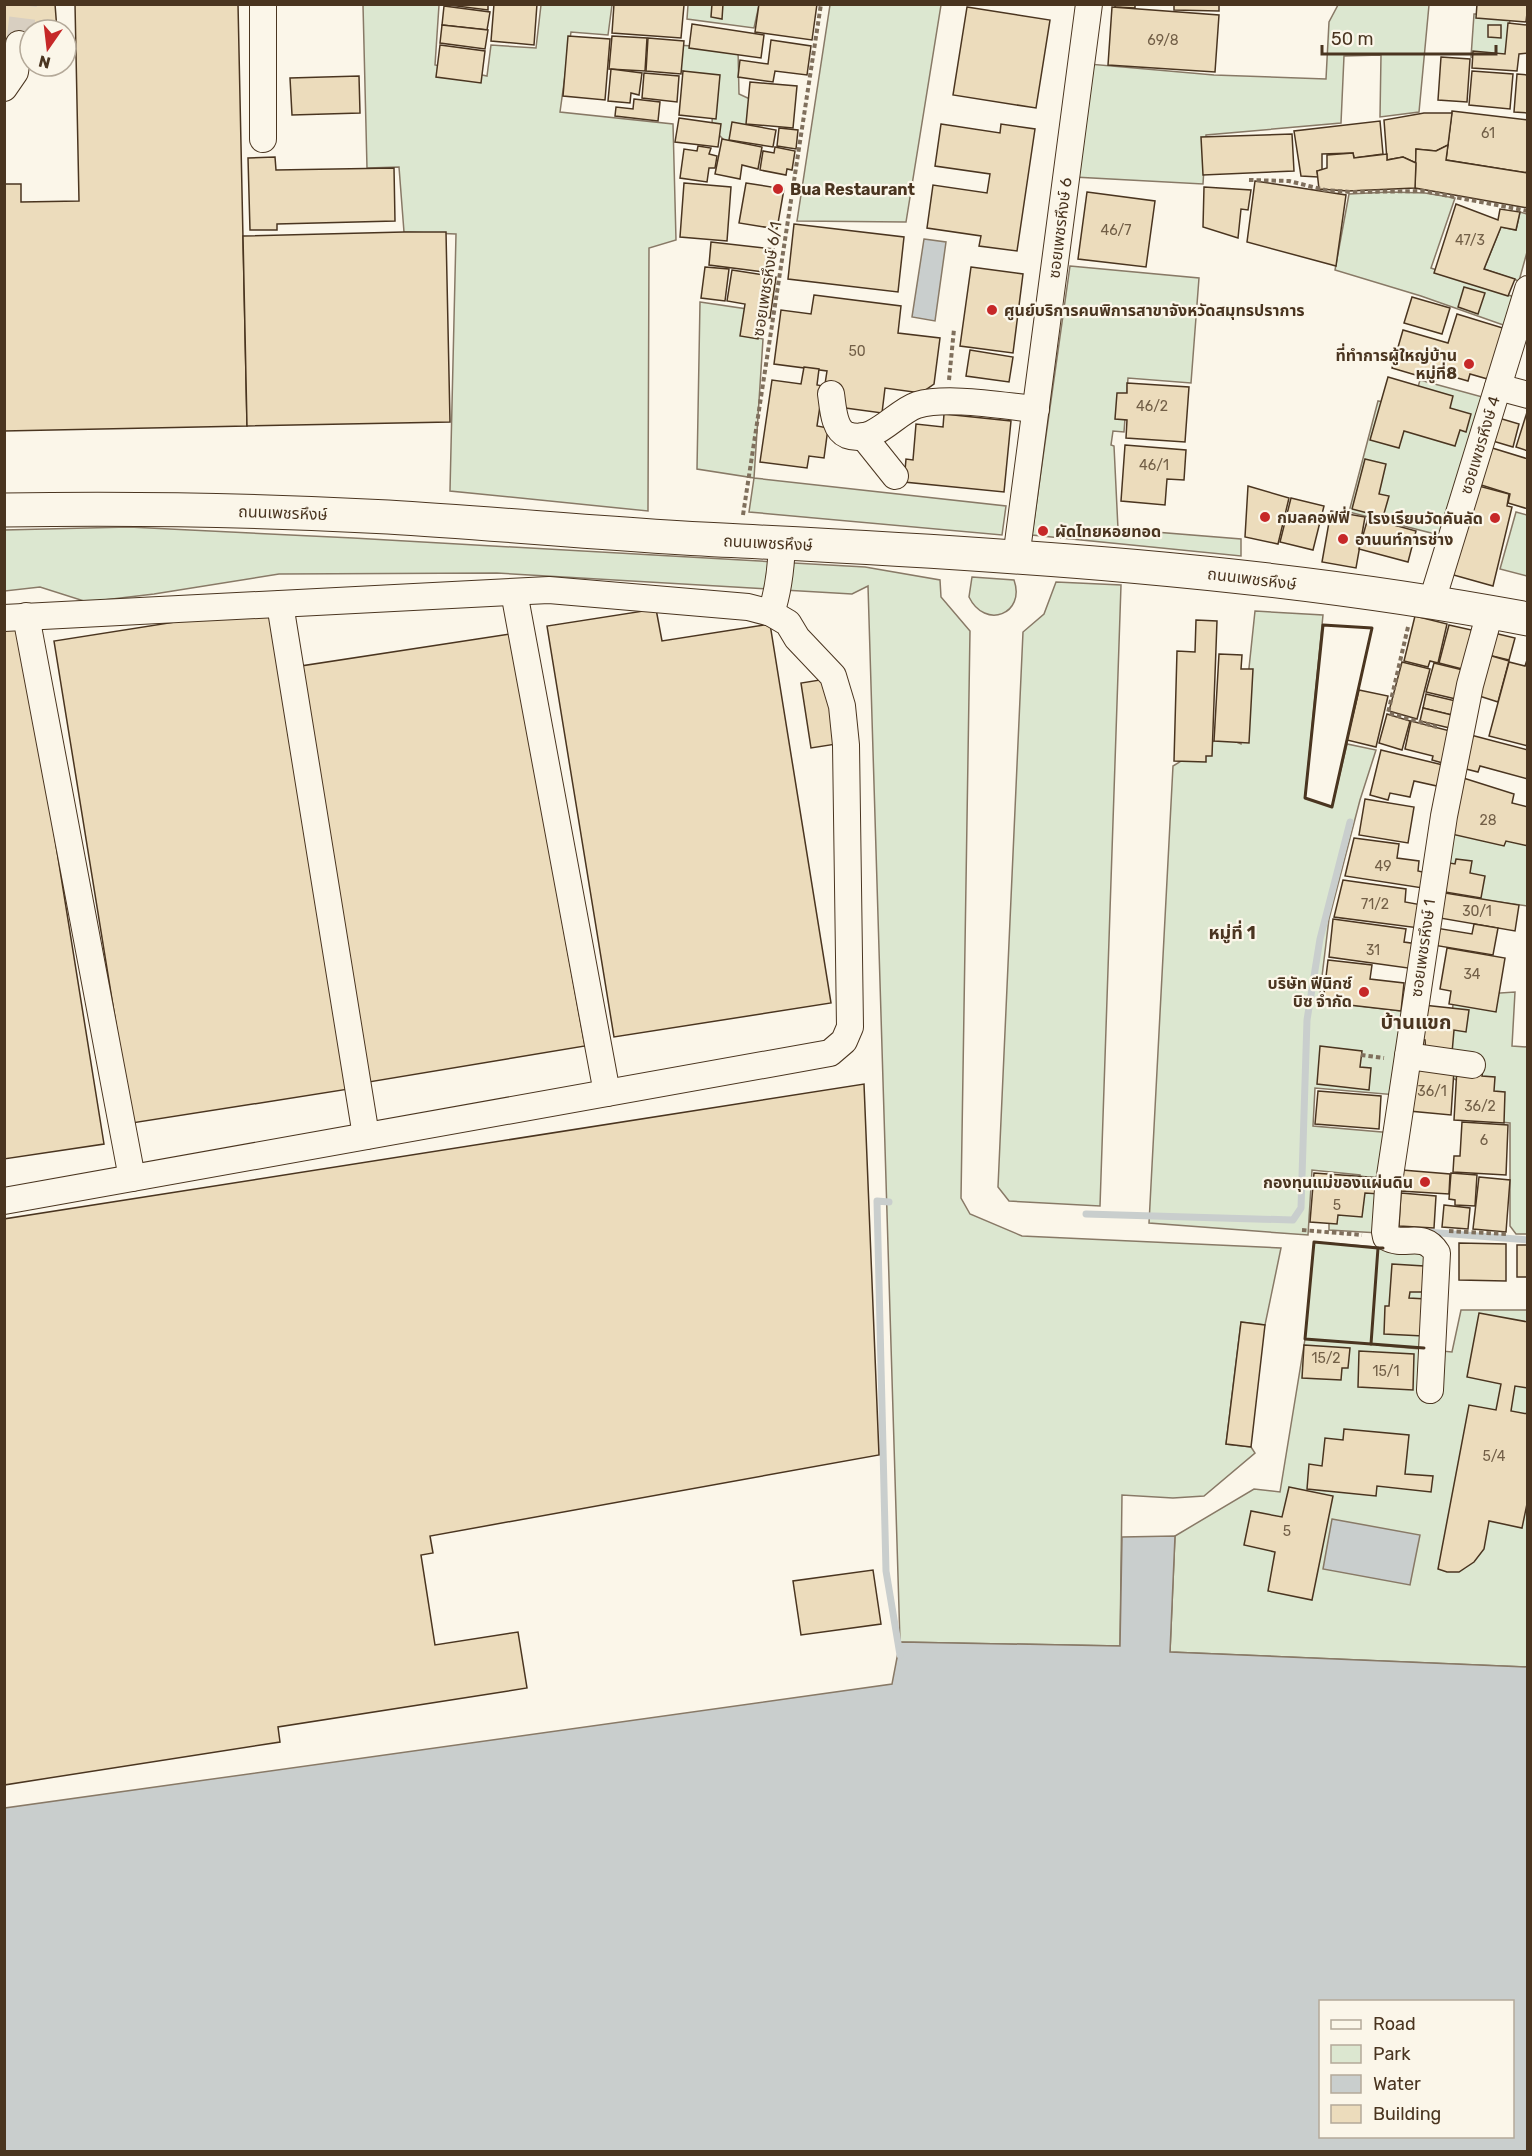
<svg xmlns="http://www.w3.org/2000/svg" width="1532" height="2156" font-family="Rubik,'Noto Sans Thai',sans-serif">
<rect width="100%" height="100%" fill="#fbf6e9"/>
<g fill="#dce7d0" stroke="#887966" stroke-width="1.5">
<path d="M363 5H439L435 65 487 76 491 45 536 48 541 5H612L608 35 571 32 560 112 673 124 676 240 649 248 648 511 450 491 456 234 404 232 399 167 367 168Z"/>
<path d="M688 5H759L754 28 687 19Z"/>
<path d="M830 5H941L906 222 797 221Z"/>
<path d="M1338 5H1429L1419 112 1380 117 1381 55 1344 56 1341 123 1206 135 1203 184 1074 177 1089 64 1214 75 1326 79 1329 22Z"/>
<path d="M1474 14H1510L1508 60 1471 57Z"/>
<path d="M677 45 738 49 739 94 752 100V127L728 144 712 128 713 82 675 68Z"/>
<path d="M1390 192 1425 193 1455 198 1431 268 1517 298 1509 327 1421 296 1335 270 1349 194Z"/>
<path d="M1520 212 1527 214V252L1519 281 1484 269 1501 227 1516 230Z"/>
<path d="M1070 266 1199 278 1191 383 1128 378 1124 432 1113 431 1111 445 1114 446 1118 529 1241 539V556L1032 535Z"/>
<path d="M700 302 747 309 745 335 763 339 754 478 1006 506 1002 535 749 512 754 478 697 469Z"/>
<path d="M1420 380 1486 398 1443 536 1349 512 1378 401 1412 408Z"/>
<path d="M1516 512 1527 515V576L1500 569Z"/>
<path d="M129 527 353 538 865 567 940 580 941 597 970 631 961 1198 970 1214 1022 1236 1281 1248 1265 1325 1241 1322 1226 1444 1251 1447 1255 1453 1204 1496 1173 1498 1122 1495 1120 1646 900 1642 868 586 852 594 497 573 279 574 154 594 87 602 40 587 5 591 4 530Z"/>
<path d="M972 577 1014 580C1026 614 985 630 969 597Z"/>
<path d="M1056 582 1121 585 1100 1206 1009 1201 998 1187 1023 632 1044 614Z"/>
<path d="M1255 611 1323 615 1305 798 1332 807 1347 744 1376 750 1360 800 1329 919 1319 1001 1410 1012 1397 1095 1315 1088 1313 1126 1393 1133 1379 1233 1329 1230V1211L1355 1213 1360 1175 1312 1170 1308 1235 1149 1223 1173 766 1222 736 1241 744Z"/>
<path d="M1448 831 1527 841V906L1470 898 1474 877 1440 870Z"/>
<path d="M1515 992 1512 1046 1527 1047V1234H1516L1510 1226V1123L1500 1122 1496 1097 1445 1075 1454 996Z"/>
<path d="M1314 1242 1425 1251V1348L1376 1345 1452 1352 1461 1310H1527V1667L1170 1652 1175 1536 1254 1489 1280 1492 1305 1339Z"/>
</g>
<g fill="#c9cecd" stroke="#887966" stroke-width="1.5" fill-rule="evenodd">
<path d="M924 239 946 242 935 321 912 317Z"/>
<path d="M1332 1519 1420 1535 1410 1585 1323 1569Z"/>
<path d="M1175 1536 1170 1652 1527 1667V2151H5V1808L892 1684 900 1642 1120 1646 1122 1537ZM1320 2002H1512V2136H1320Z"/>
</g>
<g fill="none" stroke-linecap="round" stroke-linejoin="round">
<g stroke="#c9cecd" stroke-width="7">
<path d="M889 1202 877 1201 886 1571 900 1655"/>
<path d="M1086 1214 1293 1220 1301 1208 1307 1020 1320 939 1350 822"/>
<path d="M1427 1232 1528 1240"/>
</g>
</g>
<g fill="#ecdcbc" stroke="#4a3520" stroke-width="1.5">
<path d="M4 4H55L57 30H30V43L4 45Z"/>
<path d="M75 4H238L247 426 4 431V184H21V202L79 201Z"/>
<path d="M441 4H488V10Z"/>
<path d="M494 4H537L534 45 491 41Z"/>
<path d="M614 4 684 5 681 38 612 33Z"/>
<path d="M712 4H723L722 19 711 17Z"/>
<path d="M759 4H817L812 40 755 32Z"/>
<path d="M1115 4H1135V8L1115 7Z"/>
<path d="M1174 4H1219V11L1174 10Z"/>
<path d="M1477 4H1528L1526 22 1476 18Z"/>
<path d="M444 6 490 12 487 30 442 25Z"/>
<path d="M967 7 1050 20 1036 108 953 95Z"/>
<path d="M1112 7 1219 15 1215 72 1108 65Z"/>
<path d="M1508 23 1527 25 1528 53 1519 54 1517 71 1472 68 1473 51 1505 54Z"/>
<path d="M692 24 764 35 761 58 689 48Z"/>
<path d="M442 25 488 30 485 49 440 43Z"/>
<path d="M1488 25H1501V38L1488 37Z"/>
<path d="M568 36 610 39 605 100 563 96Z"/>
<path d="M612 36 647 38 645 71 609 69Z"/>
<path d="M648 38 684 41 681 74 646 71Z"/>
<path d="M771 40 811 46 807 75 775 71 773 82 738 77 740 60 768 64Z"/>
<path d="M440 45 485 51 481 83 436 77Z"/>
<path d="M1441 57 1470 59 1467 102 1438 100Z"/>
<path d="M611 69 642 73 639 95 631 93 630 103 608 101Z"/>
<path d="M683 71 720 75 716 119 679 115Z"/>
<path d="M1472 71 1513 74 1510 109 1469 105Z"/>
<path d="M644 73 679 76 677 102 642 98Z"/>
<path d="M1517 74 1528 75V113L1514 112Z"/>
<path d="M359 76 360 113 292 115 290 78Z"/>
<path d="M750 82 797 86 793 128 746 124Z"/>
<path d="M634 99 660 102 658 121 615 116 616 107 633 109Z"/>
<path d="M1452 111 1528 120V173L1446 160Z"/>
<path d="M1424 113H1452L1448 145 1436 151 1416 149V163L1403 157 1387 160 1384 120Z"/>
<path d="M679 118 721 124 718 147 675 142Z"/>
<path d="M1380 121 1383 154 1354 158 1353 153 1322 154V170L1317 171 1318 177 1301 176 1294 131Z"/>
<path d="M732 122 776 130 773 147 729 140Z"/>
<path d="M941 124 1000 133 1001 124 1035 129 1017 251 979 246 981 236 927 228 933 185 987 193 990 174 935 166Z"/>
<path d="M779 128 798 130 796 149 777 146Z"/>
<path d="M1292 134 1294 171 1203 175 1201 137Z"/>
<path d="M722 139 762 147 758 169 742 165 740 179 715 174Z"/>
<path d="M1448 145 1446 160 1528 173V208L1415 188 1416 149 1436 151Z"/>
<path d="M698 146 711 148 709 154 717 156 715 168H709L707 182 680 178 684 149 697 151Z"/>
<path d="M775 147 795 151 792 170 787 169 786 175 760 170 763 151 774 153Z"/>
<path d="M1353 153 1354 158 1387 154V160L1403 157 1416 163 1415 188 1348 191 1319 189 1317 171 1327 168V155Z"/>
<path d="M275 157 276 170 394 168 395 221 277 224V230H250L248 158Z"/>
<path d="M1255 181 1346 195 1336 266 1247 242Z"/>
<path d="M684 183 731 187 727 241 680 237Z"/>
<path d="M746 183 784 189 777 229 739 223Z"/>
<path d="M1204 187 1251 190 1248 210 1241 209 1238 238 1203 227Z"/>
<path d="M1087 192 1155 201 1146 267 1078 259Z"/>
<path d="M1456 204 1498 220 1500 209 1520 212 1516 230 1501 227 1484 269 1515 279 1508 296 1434 273Z"/>
<path d="M794 224 904 237 898 292 788 279Z"/>
<path d="M404 232H446L450 422 247 426 243 236Z"/>
<path d="M711 242 774 249 772 273 709 265Z"/>
<path d="M705 267 729 269 725 301 701 298Z"/>
<path d="M971 267 1023 274 1013 353 960 346Z"/>
<path d="M732 270 776 277 770 318 761 317 758 339 740 336 745 304 727 301Z"/>
<path d="M1464 287 1485 293 1478 314 1458 307Z"/>
<path d="M814 295 901 306 898 333 940 338 934 384 921 393 885 388 882 413 838 407 825 384 827 371 774 364 781 310 811 314Z"/>
<path d="M1412 297 1450 308 1442 334 1404 323Z"/>
<path d="M1457 314 1506 329 1491 380 1470 374 1468 381 1454 377 1456 371 1440 367 1436 381 1392 368 1403 330 1448 343Z"/>
<path d="M970 350 1013 357 1009 382 966 376Z"/>
<path d="M804 367 819 369 817 385 823 386 817 426 828 428 824 458 809 456 807 468 760 462 772 380 801 384Z"/>
<path d="M1388 377 1453 396 1450 408 1471 414 1466 432 1460 430 1455 446 1404 431 1399 448 1370 440Z"/>
<path d="M1127 383 1189 387 1185 442 1126 438 1127 420 1115 419 1117 393H1127Z"/>
<path d="M1528 409V451L1516 447Z"/>
<path d="M944 414 1011 421 1004 492 904 482 906 459 913 460 916 424 943 427Z"/>
<path d="M1492 416 1519 424 1513 447 1486 439Z"/>
<path d="M1125 445 1186 450 1184 480 1167 479 1165 505 1121 501Z"/>
<path d="M1489 447 1528 459V509L1508 503 1510 494 1478 484Z"/>
<path d="M1365 459 1386 464 1379 494 1389 496 1383 517 1352 509Z"/>
<path d="M1475 485 1509 494 1507 506 1512 507 1493 586 1450 574Z"/>
<path d="M1248 486 1289 498 1278 544 1245 537Z"/>
<path d="M1291 498 1324 506 1313 550 1280 542Z"/>
<path d="M1331 511 1365 517 1356 568 1322 562Z"/>
<path d="M1368 518 1416 531 1408 562 1359 549Z"/>
<path d="M270 607 349 1089 132 1123 54 641Z"/>
<path d="M656 609 662 641 770 624 831 1003 614 1037 547 626Z"/>
<path d="M1415 616 1447 624 1438 663 1430 661 1428 667 1404 661Z"/>
<path d="M1196 620 1217 621 1212 756H1206V762L1174 761 1177 651 1195 652Z"/>
<path d="M1449 625 1476 631 1466 670 1439 663Z"/>
<path d="M21 627 104 1144 4 1159V630Z"/>
<path d="M1494 633 1515 638 1509 660 1488 655Z"/>
<path d="M510 634 585 1046 369 1082 301 666Z"/>
<path d="M1219 654 1242 655 1241 669H1253L1249 743 1214 741Z"/>
<path d="M1485 654 1509 661 1498 702 1473 694Z"/>
<path d="M1528 657V746L1489 736 1509 662 1525 666Z"/>
<path d="M1402 662 1430 669 1417 719 1389 711Z"/>
<path d="M1434 663 1467 671 1460 700 1426 692Z"/>
<path d="M832 678 843 743 811 748 801 683Z"/>
<path d="M1359 690 1388 696 1376 747 1347 740Z"/>
<path d="M1426 694 1460 702 1456 716 1423 708Z"/>
<path d="M1423 708 1456 716 1454 729 1420 721Z"/>
<path d="M1387 714 1410 721 1402 750 1379 743Z"/>
<path d="M1411 721 1454 732 1446 764 1432 760 1433 756 1405 749Z"/>
<path d="M1467 734 1528 750V779L1480 766 1478 772 1458 767Z"/>
<path d="M1381 750 1443 765 1437 786 1414 781 1410 797 1390 793 1388 800 1370 795Z"/>
<path d="M1457 776 1514 794 1512 803 1528 807V846L1506 841 1504 846 1447 833Z"/>
<path d="M1365 799 1414 807 1408 843 1359 835Z"/>
<path d="M1354 838 1399 844 1397 858 1419 861 1418 871 1431 874 1429 889 1345 876Z"/>
<path d="M1456 859 1472 861 1470 873 1485 876 1481 898 1439 891 1444 862 1455 864Z"/>
<path d="M1343 880 1406 889 1405 902 1422 905 1419 928 1334 917Z"/>
<path d="M1439 892 1519 905 1515 931 1434 917Z"/>
<path d="M1333 919 1406 929 1404 942 1418 944 1415 969 1329 957Z"/>
<path d="M1474 924 1498 928 1493 955 1433 945 1436 928 1472 934Z"/>
<path d="M1447 948 1505 958 1496 1012 1449 1004 1451 991 1440 989Z"/>
<path d="M1328 960 1372 965 1370 979 1404 983 1401 1011 1323 1002Z"/>
<path d="M1423 1005 1469 1010 1466 1032 1454 1030 1452 1053H1426L1425 1040 1418 1039Z"/>
<path d="M1320 1046 1362 1051 1360 1067 1371 1068 1369 1090 1317 1084Z"/>
<path d="M1413 1067 1454 1070 1451 1115 1409 1111Z"/>
<path d="M1457 1068 1483 1070 1482 1076 1495 1077 1494 1091 1505 1092 1504 1123 1454 1120Z"/>
<path d="M864 1084 879 1455 430 1536 433 1553 421 1555 435 1645 518 1632 527 1688 278 1727 280 1742 4 1785V1219Z"/>
<path d="M1318 1091 1381 1096 1379 1129 1315 1124Z"/>
<path d="M1462 1122 1508 1125 1506 1175 1453 1172 1454 1156H1460Z"/>
<path d="M1402 1170 1450 1174 1449 1194 1400 1191Z"/>
<path d="M1314 1173 1382 1178 1380 1194 1365 1193 1362 1217 1338 1215 1337 1224 1310 1222Z"/>
<path d="M1451 1173 1477 1175 1475 1206 1455 1205V1200L1449 1199Z"/>
<path d="M1479 1177 1510 1180 1506 1232 1473 1229Z"/>
<path d="M1401 1193 1436 1196 1434 1228 1399 1226Z"/>
<path d="M1444 1205 1470 1208 1468 1229 1442 1227Z"/>
<path d="M1459 1243 1506 1244V1281L1459 1280Z"/>
<rect x="1517" y="1245" width="11" height="32"/>
<path d="M1392 1264 1424 1266 1423 1292H1410L1409 1298 1426 1299 1423 1336 1384 1334 1385 1306H1389Z"/>
<path d="M1479 1313 1528 1322V1388L1515 1386 1511 1411 1528 1414V1499L1522 1528 1489 1521 1484 1549 1474 1562 1459 1572H1447L1438 1569 1469 1405 1496 1410 1501 1384 1467 1377Z"/>
<path d="M1241 1322 1265 1325 1251 1447 1226 1444Z"/>
<path d="M1304 1345 1350 1348 1348 1368H1342L1341 1380 1302 1378Z"/>
<path d="M1359 1351 1414 1354 1413 1390 1358 1387Z"/>
<path d="M1344 1429 1409 1435 1405 1474 1433 1476 1431 1492 1377 1486 1376 1496 1307 1489 1309 1464 1322 1466 1325 1438 1343 1440Z"/>
<path d="M1289 1487 1333 1496 1312 1600 1268 1591 1275 1552 1244 1545 1251 1511 1282 1517Z"/>
<path d="M873 1570 881 1624 801 1635 793 1581Z"/>
</g>
<g fill="none" stroke-linecap="round" stroke-linejoin="round">
<path stroke="#d8cfc1" stroke-width="26" stroke-dasharray="26 13" stroke-linecap="butt" d="M19 44 24 4"/>
<g stroke="#4a3520" stroke-width="28">
<g id="minor">
<path d="M4 88 15 72 19 44"/>
<path d="M263 139V4"/>
<path d="M1498 387 1528 395"/>
<path d="M831 394C833 406 833 429 847 435 874 445 894 413 917 405 948 396 1003 406 1036 409"/>
<path d="M863 436 895 476"/>
<path d="M1016 558 1089 4"/>
<path d="M514 592 607 1093"/>
<path d="M1432 601 1528 289"/>
<path d="M280 604 366 1136"/>
<path d="M771 613C779 590 781 568 782 544"/>
<path d="M26 616 132 1178"/>
<path d="M4 618 549 590 748 607 771 613 788 623 797 638 833 676 842 706 846 745 850 1027 844 1041 830 1053 4 1201"/>
<path d="M1408 1056 1472 1065"/>
<path d="M1430 1390 1437 1253C1423 1230 1405 1248 1386 1237L1385 1232 1388 1189 1444 816 1470 685 1490 612"/>
</g>
</g>
<g stroke="#4a3520" stroke-width="35">
<path id="major" d="M4 510C132 508 261 510 388 517 506 524 623 536 741 541 1004 554 1269 570 1528 619"/>
</g>
<g stroke="#7f6f5c" stroke-width="4" stroke-dasharray="4.5 3" stroke-linecap="butt">
<path d="M1249 180 1289 181 1325 190 1351 192 1423 191 1528 211"/>
<path d="M949 380 954 329"/>
<path d="M743 515 821 4"/>
<path d="M1408 627 1388 713 1437 727"/>
<path d="M1361 1055 1384 1058"/>
<path d="M1302 1230 1362 1235"/>
<path d="M1449 1231 1506 1234"/>
</g>
<use href="#minor" stroke="#fbf6e9" stroke-width="26"/>
<use href="#major" stroke="#fbf6e9" stroke-width="33"/>
<g stroke="#4a3520" stroke-width="3">
<path d="M1323 625 1372 628 1332 807 1305 798Z"/>
<path d="M1378 1248 1314 1242 1305 1339 1424 1348"/>
<path d="M1371 1344 1378 1248H1383"/>
</g>
</g>
<g fill="#c62828" stroke="#fbf6e9" stroke-width="2">
<circle cx="778" cy="189" r="6"/>
<circle cx="992" cy="310" r="6"/>
<circle cx="1469" cy="364" r="6"/>
<circle cx="1265" cy="517" r="6"/>
<circle cx="1495" cy="518" r="6"/>
<circle cx="1043" cy="531" r="6"/>
<circle cx="1343" cy="539" r="6"/>
<circle cx="1364" cy="992" r="6"/>
<circle cx="1425" cy="1182" r="6"/>
</g>
<g text-anchor="middle" dominant-baseline="central" stroke-width="4.5" stroke-linejoin="round" paint-order="stroke">
<g font-size="14" fill="#725f47">
<text x="1163" y="40">69/8</text>
<text x="1488" y="133">61</text>
<text x="1116" y="230">46/7</text>
<text x="1470" y="240">47/3</text>
<text x="857" y="351">50</text>
<text x="1152" y="406">46/2</text>
<text x="1154" y="465">46/1</text>
<text x="1488" y="820">28</text>
<text x="1383" y="866">49</text>
<text x="1375" y="904">71/2</text>
<text x="1477" y="911">30/1</text>
<text x="1373" y="950">31</text>
<text x="1472" y="974">34</text>
<text x="1432" y="1091">36/1</text>
<text x="1480" y="1106">36/2</text>
<text x="1484" y="1140">6</text>
<text x="1337" y="1205">5</text>
<text x="1326" y="1358">15/2</text>
<text x="1386" y="1371">15/1</text>
<text x="1494" y="1456">5/4</text>
<text x="1287" y="1531">5</text>
</g>
<g font-size="16" font-weight="bold" fill="#4a3520" stroke="#fbf6e9" text-anchor="start">
<text x="790" y="189">Bua Restaurant</text>
<text x="1004" y="310">ศูนย์บริการคนพิการสาขาจังหวัดสมุทรปราการ</text>
<text x="1457" y="355" text-anchor="end">ที่ทำการผู้ใหญ่บ้าน<tspan x="1457" dy="18">หมู่ที่8</tspan></text>
<text x="1277" y="517">กมลคอฟฟี่</text>
<text x="1483" y="518" text-anchor="end">โรงเรียนวัดคันลัด</text>
<text x="1055" y="531">ผัดไทยหอยทอด</text>
<text x="1355" y="539">อานนท์การช่าง</text>
<text x="1352" y="983" text-anchor="end">บริษัท ฟีนิกซ์<tspan x="1352" dy="18">บิซ จำกัด</tspan></text>
<text x="1413" y="1182" text-anchor="end">กองทุนแม่ของแผ่นดิน</text>
</g>
<g font-size="16" fill="#4a3520" stroke="#fbf6e9">
<text transform="translate(1060 228) rotate(-83)">ซอยเพชรหึงษ์ 6</text>
<text transform="translate(767 279) rotate(-81)">ซอยเพชรหึงษ์ 6/1</text>
<text transform="translate(1480 445) rotate(-73)">ซอยเพชรหึงษ์ 4</text>
<text transform="translate(283 513) rotate(2)">ถนนเพชรหึงษ์</text>
<text transform="translate(768 543) rotate(3)">ถนนเพชรหึงษ์</text>
<text transform="translate(1252 579) rotate(7)">ถนนเพชรหึงษ์</text>
<text transform="translate(1423 948) rotate(-82)">ซอยเพชรหึงษ์ 1</text>
</g>
<g font-size="18" font-weight="bold" fill="#4a3520" stroke="#fbf6e9">
<text x="1232" y="933">หมู่ที่ 1</text>
</g>
<g font-size="20" font-weight="bold" fill="#4a3520" stroke="#fbf6e9">
<text x="1416" y="1022">บ้านแขก</text>
</g>
</g>
<rect width="1532" height="2156" fill="none" stroke="#4a3520" stroke-width="12"/>
<rect x="1319" y="2000" width="195" height="138" fill="#fbf6e9" stroke="#b4a999" stroke-width="1.5"/>
<rect x="1331" y="2020" width="30" height="9" fill="#fbf6e9" stroke="#b4a999" stroke-width="1.5"/>
<text x="1373" y="2030" font-size="18" fill="#4a3520">Road</text>
<rect x="1331" y="2045" width="30" height="18" fill="#dce7d0" stroke="#b4a999" stroke-width="1.5"/>
<text x="1373" y="2060" font-size="18" fill="#4a3520">Park</text>
<rect x="1331" y="2075" width="30" height="18" fill="#c9cecd" stroke="#b4a999" stroke-width="1.5"/>
<text x="1373" y="2090" font-size="18" fill="#4a3520">Water</text>
<rect x="1331" y="2105" width="30" height="18" fill="#ecdcbc" stroke="#b4a999" stroke-width="1.5"/>
<text x="1373" y="2120" font-size="18" fill="#4a3520">Building</text>
<g transform="translate(48 48) rotate(194)"><circle r="28" fill="#fbf6e9" stroke="#b4a999" stroke-width="1.5"/>
<path d="M0-4.5L10 22L0 15L-10 22Z" fill="#c62828"/>
<text y="-9" font-size="16" font-weight="bold" text-anchor="middle" fill="#4a3520">N</text>
</g>
<path d="M1322 45v9h174v-9" fill="none" stroke="#4a3520" stroke-width="3"/>
<text x="1331" y="45" font-size="18" fill="#4a3520" stroke="#fbf6e9" stroke-width="4.5" paint-order="stroke">50 m</text>
</svg>
